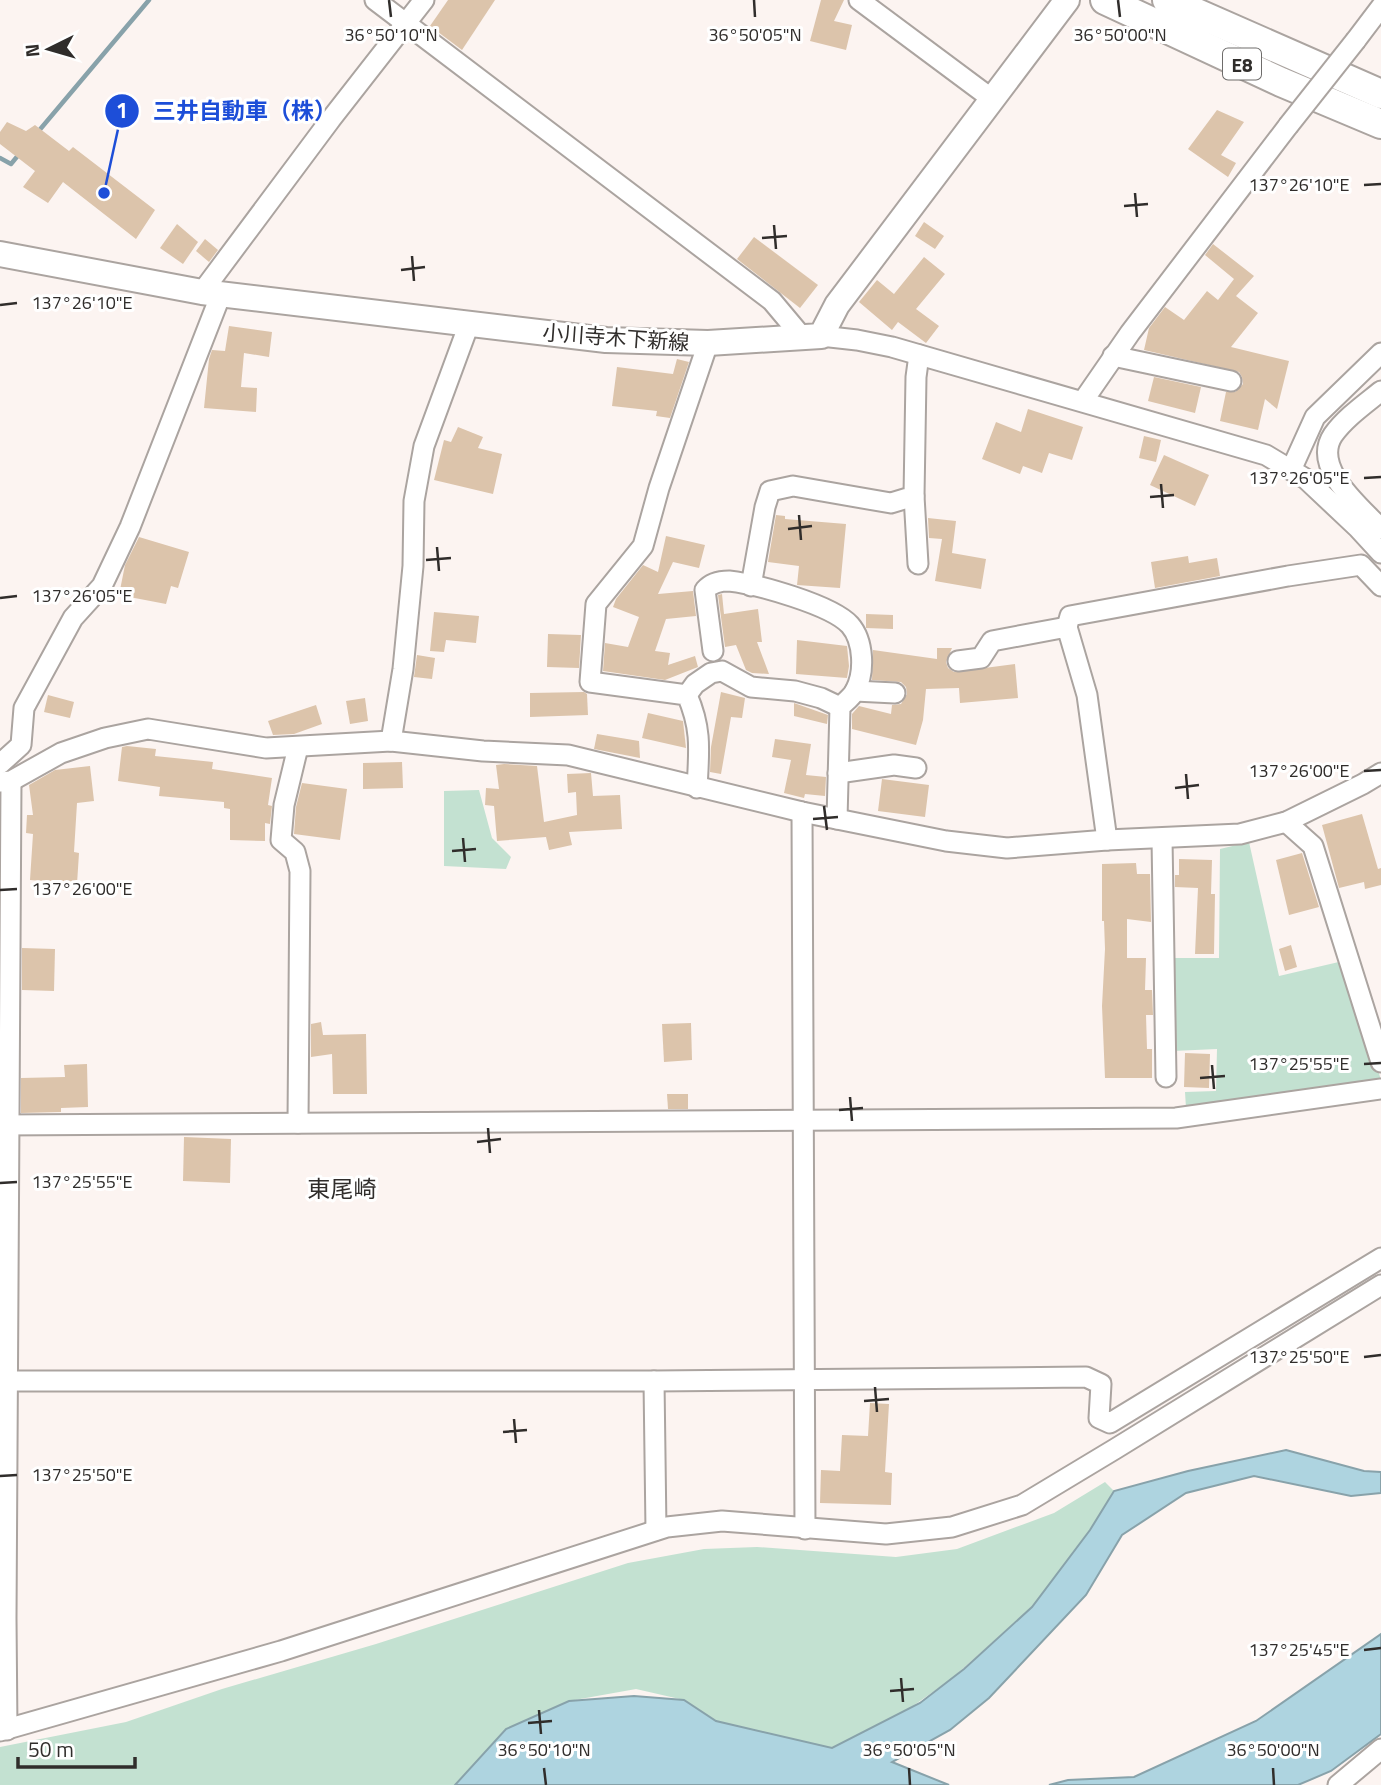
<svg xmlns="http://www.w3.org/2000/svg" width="1381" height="1785" font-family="'Titillium Web','Noto Sans JP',sans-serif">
<rect width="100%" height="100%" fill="#fcf4f1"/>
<g fill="#c3e1d1">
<path d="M479 790 492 838 511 857 506 869 444 866V791Z"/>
<path d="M1249 842 1279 976 1343 961 1381 1080 1376 1083 1186 1108 1185 1092 1216 1091 1217 1049 1173 1051 1172 958H1219L1220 849Z"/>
<path d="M1105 1482 1114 1491 1090 1530 1032 1607 950 1680 910 1708 832 1748 716 1721 684 1700 636 1689 569 1701 506 1729 455 1785H0V1747L126 1722 222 1689 376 1644 628 1563 704 1549 757 1547 896 1557 957 1549 1054 1513Z"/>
</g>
<g fill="#aed4e0" stroke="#88a2aa" stroke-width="2">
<path d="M1286 1450 1364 1471 1381 1472V1493L1351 1496 1254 1476 1186 1493 1122 1535 1086 1595 989 1698 950 1730 892 1762 949 1785H455L506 1729 569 1701 634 1696 684 1700 716 1721 832 1748 920 1703 964 1669 1032 1607 1090 1530 1114 1491 1188 1471Z"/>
<path d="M1381 1634V1734L1331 1771 1298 1785H1049L1068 1780 1134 1777 1256 1721Z"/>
</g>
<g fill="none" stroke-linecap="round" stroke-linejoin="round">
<g stroke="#88a2aa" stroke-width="4.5">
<path d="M37 133 149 0"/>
<path d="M0 158 11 164 20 153"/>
</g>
</g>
<g fill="#dcc4ab">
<path d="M448 0H495L462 50 430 26Z"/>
<path d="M821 0H844L834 21 852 25 846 50 810 41Z"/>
<path d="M1217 110 1244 122 1221 155 1236 163 1228 177 1188 149Z"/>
<path d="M7 122 26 131 35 125 69 151 73 147 155 210 136 239 63 182 48 203 23 187 35 171 0 144V132Z"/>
<path d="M924 222 944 236 935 249 915 236Z"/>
<path d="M177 224 198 242 183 264 160 248Z"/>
<path d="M754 237 818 285 800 308 737 259Z"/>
<path d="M205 239 218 250 209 262 196 251Z"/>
<path d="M1213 244 1254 276 1236 296 1258 313 1231 347 1289 361 1277 409 1265 399 1258 430 1220 421 1226 392H1235L1243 384 1242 377 1239 372 1144 350 1149 328 1165 307 1184 320 1207 291 1218 300 1234 279 1205 255Z"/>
<path d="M924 257 945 274 916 309 939 326 926 343 898 322 892 330 859 302 877 280 894 294Z"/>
<path d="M229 326 272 332 269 357 244 353 241 387 257 388 256 412 204 408 209 359 212 350 225 351Z"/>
<path d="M677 359 689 362 670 418 656 416 657 411 612 406 617 367 673 374Z"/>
<path d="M1154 377 1201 387 1195 413 1148 401Z"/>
<path d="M1028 409 1083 427 1072 460 1049 453 1042 473 1023 466 1020 474 982 459 996 422 1021 432Z"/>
<path d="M458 427 483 437 478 448 502 454 493 494 434 480 444 440 451 442Z"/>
<path d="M1144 436 1161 440 1156 462 1139 458Z"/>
<path d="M1164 455 1209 475 1195 506 1150 485Z"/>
<path d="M776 515 785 516V519L846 524 840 588 797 585 799 566 768 562Z"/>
<path d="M928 518 956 521 952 553 986 559 981 589 935 581 942 539 929 538Z"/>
<path d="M666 536 705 545 699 568 673 562 658 594 693 591 696 616 666 619 655 651 670 653 668 665 695 656 698 667 665 680 603 671 605 643 628 647 639 617 613 607 616 599 643 565 658 572Z"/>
<path d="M139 537 189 552 178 588 171 586 166 604 119 595 125 565Z"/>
<path d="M1188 556 1189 563 1217 558 1220 576 1155 588 1151 562Z"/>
<path d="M722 594 724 614 758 609 762 642H757L769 674 752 673 746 670 736 645 725 647 718 595Z"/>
<path d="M434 612 479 616 476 643 446 640 444 652 430 651Z"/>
<path d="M866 614 893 615V629L866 628Z"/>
<path d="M548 634 581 635 579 668 547 667Z"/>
<path d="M797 640 847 646 849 666 847 678 796 674Z"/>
<path d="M937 648H952L946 662 948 668 954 672 1015 664 1018 698 960 703 959 688 926 689 923 720 916 745 852 729V714L859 706 891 714 892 705 901 704 907 694 906 687 901 682 872 680 873 650 937 659Z"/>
<path d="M417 655 435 658 432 679 414 677Z"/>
<path d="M584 692 587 694 588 715 530 717V693Z"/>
<path d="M721 692 745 698 742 718 731 717 721 774 710 772 711 747Z"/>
<path d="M48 695 74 702 70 718 44 712Z"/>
<path d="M365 698 368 721 350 724 346 701Z"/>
<path d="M794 703 828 715 827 724 794 716Z"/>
<path d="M316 705 322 724 294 734 273 735 268 721Z"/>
<path d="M648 713 683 721 686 748 642 738Z"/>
<path d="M597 734 639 741 640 758 594 749Z"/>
<path d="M775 739 811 744 806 775 826 777 825 796 805 794 804 798 784 793 791 760 772 757Z"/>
<path d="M127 746 156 749 155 756 213 762 212 769 272 778 268 805 272 806 270 824 265 823V841L230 840V809L224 808V802L159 796 160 787 118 781 122 747Z"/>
<path d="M402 762 403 788 363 789V763Z"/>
<path d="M504 764 537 766 544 822 577 815 576 792 568 793 567 774 591 773 593 796 620 795 622 829 569 832 572 845 549 850 546 837 497 841 494 806 485 805 486 788 499 789 496 765Z"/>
<path d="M90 766 94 801 77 803 74 852 79 853 77 884 30 880 33 834 26 833 27 815H33L29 785 55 770Z"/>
<path d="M882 779 929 785 925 817 878 811Z"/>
<path d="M302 783 347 789 340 840 294 834 296 807Z"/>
<path d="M1362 814 1378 869 1381 868V885L1365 889 1364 882 1339 888 1322 825Z"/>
<path d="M1302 853 1319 907 1289 915 1276 860Z"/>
<path d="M1179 859 1212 860 1211 894H1215L1214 954H1195L1198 888 1175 887V875H1179Z"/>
<path d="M1136 863 1137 874H1150L1151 922 1127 919V958H1146L1145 990H1152L1153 1015H1146L1147 1049H1152V1078H1105L1102 1006 1105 949 1104 921H1102V864Z"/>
<path d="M1291 945 1297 967 1285 971 1279 949Z"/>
<path d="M22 948 55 949 54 991 22 990Z"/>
<path d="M321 1022 323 1035 366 1034 367 1094H333L332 1054 311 1057V1024Z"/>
<path d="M691 1023 692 1060 664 1062 662 1024Z"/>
<path d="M1185 1053 1210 1054 1209 1088 1184 1087Z"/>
<path d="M87 1064 88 1107 61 1108V1112L21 1113V1078L65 1077 64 1065Z"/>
<path d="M667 1094H688V1109H668Z"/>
<path d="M184 1137 231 1139 230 1183 183 1181Z"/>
<path d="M870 1403 889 1404 885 1472 892 1473 891 1505 820 1503 821 1470 840 1471 842 1435 868 1436Z"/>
</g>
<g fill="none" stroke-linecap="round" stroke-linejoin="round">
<g stroke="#aba4a0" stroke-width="23">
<g id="minor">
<path d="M375 0 772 301 803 338"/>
<path d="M859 0 992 99"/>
<path d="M1356 40 1381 7"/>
<path d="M202 292 331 119 424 0"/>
<path d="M821 336 857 340 892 347 1266 455 1306 479 1358 528 1381 553"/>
<path d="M1113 356 1231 381"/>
<path d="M1381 391C1365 404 1345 418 1333 435 1311 468 1361 507 1381 529"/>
<path d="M1083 401 1130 333 1288 126"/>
<path d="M1291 470 1315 417 1381 353"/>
<path d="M914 496 918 564"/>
<path d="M751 586 765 507 770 491 793 486 891 503 914 496 916 377 919 355"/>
<path d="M1067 627 1070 616 1288 576 1361 565 1381 586"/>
<path d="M713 651 705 590C711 583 720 581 729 581 757 584 832 605 850 625 864 641 865 673 855 691 852 697 845 702 840 707L837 819"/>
<path d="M958 661 981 658 992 641 1067 627 1087 695 1107 840"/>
<path d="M855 691 895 693"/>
<path d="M687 695 695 684 711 673 722 671 751 687 795 691 821 698 840 707"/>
<path d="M391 741 403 669 413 566 414 501 424 446 469 324"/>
<path d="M0 764 21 745 24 708 73 618 102 586 130 527 221 294"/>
<path d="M838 773 894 765 916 768"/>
<path d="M0 782 11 781 61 753 105 738 148 729 266 748 391 741 483 751 568 755 802 812 946 841 1007 848 1107 840 1240 834 1286 822 1363 784 1381 773"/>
<path d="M697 788C699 751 702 729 687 695L590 682 596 604 643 546 659 488 708 343"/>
<path d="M802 812 805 1529"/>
<path d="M1286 822 1313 846 1381 1062"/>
<path d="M1162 839 1166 1077"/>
<path d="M298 1123 300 871 295 852 281 840 284 805 298 747"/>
<path d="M0 1125 1176 1118 1381 1089"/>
<path d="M8 1381H654L1086 1377 1101 1384 1099 1418 1110 1423 1381 1258"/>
<path d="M654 1381 656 1530"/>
<path d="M7 1730 6 1618 11 781"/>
<path d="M0 1731 281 1651 667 1527 722 1521 886 1534 952 1527 1022 1505 1115 1449 1381 1285"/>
<path d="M1338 1785 1381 1749"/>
</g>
</g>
<g stroke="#aba4a0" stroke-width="28">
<path id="major" d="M0 254 202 292 606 340 708 343 821 336 837 305 1067 0"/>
</g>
<g stroke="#aba4a0" stroke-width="32">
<g id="highway">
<path d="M1105 0 1281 82 1381 124"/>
<path d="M1167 0 1381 94"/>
</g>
</g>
<use href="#minor" stroke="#fff" stroke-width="19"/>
<use href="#major" stroke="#fff" stroke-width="24"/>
<use href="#highway" stroke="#fff" stroke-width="28"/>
<g stroke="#aba4a0" stroke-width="23" stroke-linecap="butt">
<path id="minor-bridge" d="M1288 126 1356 40"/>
</g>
<use href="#minor-bridge" stroke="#fff" stroke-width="19"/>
</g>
<path fill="none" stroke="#302d2b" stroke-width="2.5" d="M389 0 391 17M754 0 755 17M1118 0 1120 17M1364 185 1381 184M1135 193 1137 217M1124 206 1148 204M774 225 776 249M762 238 787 236M412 256 414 281M401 270 425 267M0 305 17 303M1364 478 1381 477M1161 484 1163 508M1150 497 1174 495M799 515 801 540M788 529 812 526M437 547 439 571M426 560 451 558M0 598 17 596M1364 771 1381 770M1186 774 1188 799M1175 788 1199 785M824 806 827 830M813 819 838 817M463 838 465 862M452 851 476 849M0 890 17 889M1364 1064 1381 1063M1212 1065 1214 1089M1200 1078 1225 1076M850 1097 852 1121M839 1110 863 1108M488 1128 490 1153M477 1142 501 1139M0 1183 17 1182M1364 1357 1381 1355M875 1387 877 1412M864 1401 889 1399M514 1419 516 1443M503 1432 527 1430M0 1476 17 1475M1364 1650 1381 1648M901 1678 903 1702M890 1691 914 1689M539 1710 541 1734M528 1723 552 1721M544 1768 546 1785M909 1768 910 1785M1273 1768 1274 1785"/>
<g text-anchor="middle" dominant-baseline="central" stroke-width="6" stroke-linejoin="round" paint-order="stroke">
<rect fill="#fff" stroke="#6e6c6b" stroke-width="2" x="1223" y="48.5" width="38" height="31" rx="5"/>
<g font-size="19" font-weight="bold" fill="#302d2b">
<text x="1242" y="64">E8</text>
</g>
<g font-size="21" fill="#302d2b" stroke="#fff">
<text transform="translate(616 337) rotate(4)">小川寺木下新線</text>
</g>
<g font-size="23" fill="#302d2b" stroke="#fff">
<text x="342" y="1188">東尾崎</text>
</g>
</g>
<g font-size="18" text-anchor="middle" fill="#302d2b" stroke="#fff" stroke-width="6" stroke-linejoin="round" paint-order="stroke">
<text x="391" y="41">36°50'10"N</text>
<text x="755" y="41">36°50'05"N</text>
<text x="1120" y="41">36°50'00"N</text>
<text x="1299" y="191">137°26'10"E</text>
<text x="82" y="309">137°26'10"E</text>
<text x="1299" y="484">137°26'05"E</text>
<text x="82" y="602">137°26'05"E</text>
<text x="1299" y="777">137°26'00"E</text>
<text x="82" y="895">137°26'00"E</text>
<text x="1299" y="1070">137°25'55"E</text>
<text x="82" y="1188">137°25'55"E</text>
<text x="1299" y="1363">137°25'50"E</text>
<text x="82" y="1481">137°25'50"E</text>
<text x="1299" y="1656">137°25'45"E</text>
<text x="544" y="1756">36°50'10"N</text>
<text x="909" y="1756">36°50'05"N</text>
<text x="1273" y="1756">36°50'00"N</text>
</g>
<path fill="none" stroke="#1d4ed8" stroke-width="2.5" d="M104 193L122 111"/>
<g fill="#1d4ed8" stroke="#fff" stroke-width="2.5">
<circle cx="104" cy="193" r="7"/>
<circle cx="122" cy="111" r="18"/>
</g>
<g font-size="21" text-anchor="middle" font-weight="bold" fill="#fff">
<text x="122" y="118">1</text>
</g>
<g font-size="23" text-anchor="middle" font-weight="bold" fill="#1d4ed8" stroke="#fff" stroke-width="6" stroke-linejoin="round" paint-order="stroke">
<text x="245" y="119">三井自動車（株）</text>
</g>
<g transform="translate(49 49) rotate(265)" stroke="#ffffff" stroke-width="5" paint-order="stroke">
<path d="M0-5L12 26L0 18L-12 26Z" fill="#302d2b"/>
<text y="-10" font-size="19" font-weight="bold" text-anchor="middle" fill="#302d2b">N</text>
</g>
<path d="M18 1757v10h117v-10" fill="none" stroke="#302d2b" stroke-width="3.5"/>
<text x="28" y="1757" font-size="21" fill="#302d2b" stroke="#ffffff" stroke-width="5" paint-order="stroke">50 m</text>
</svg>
